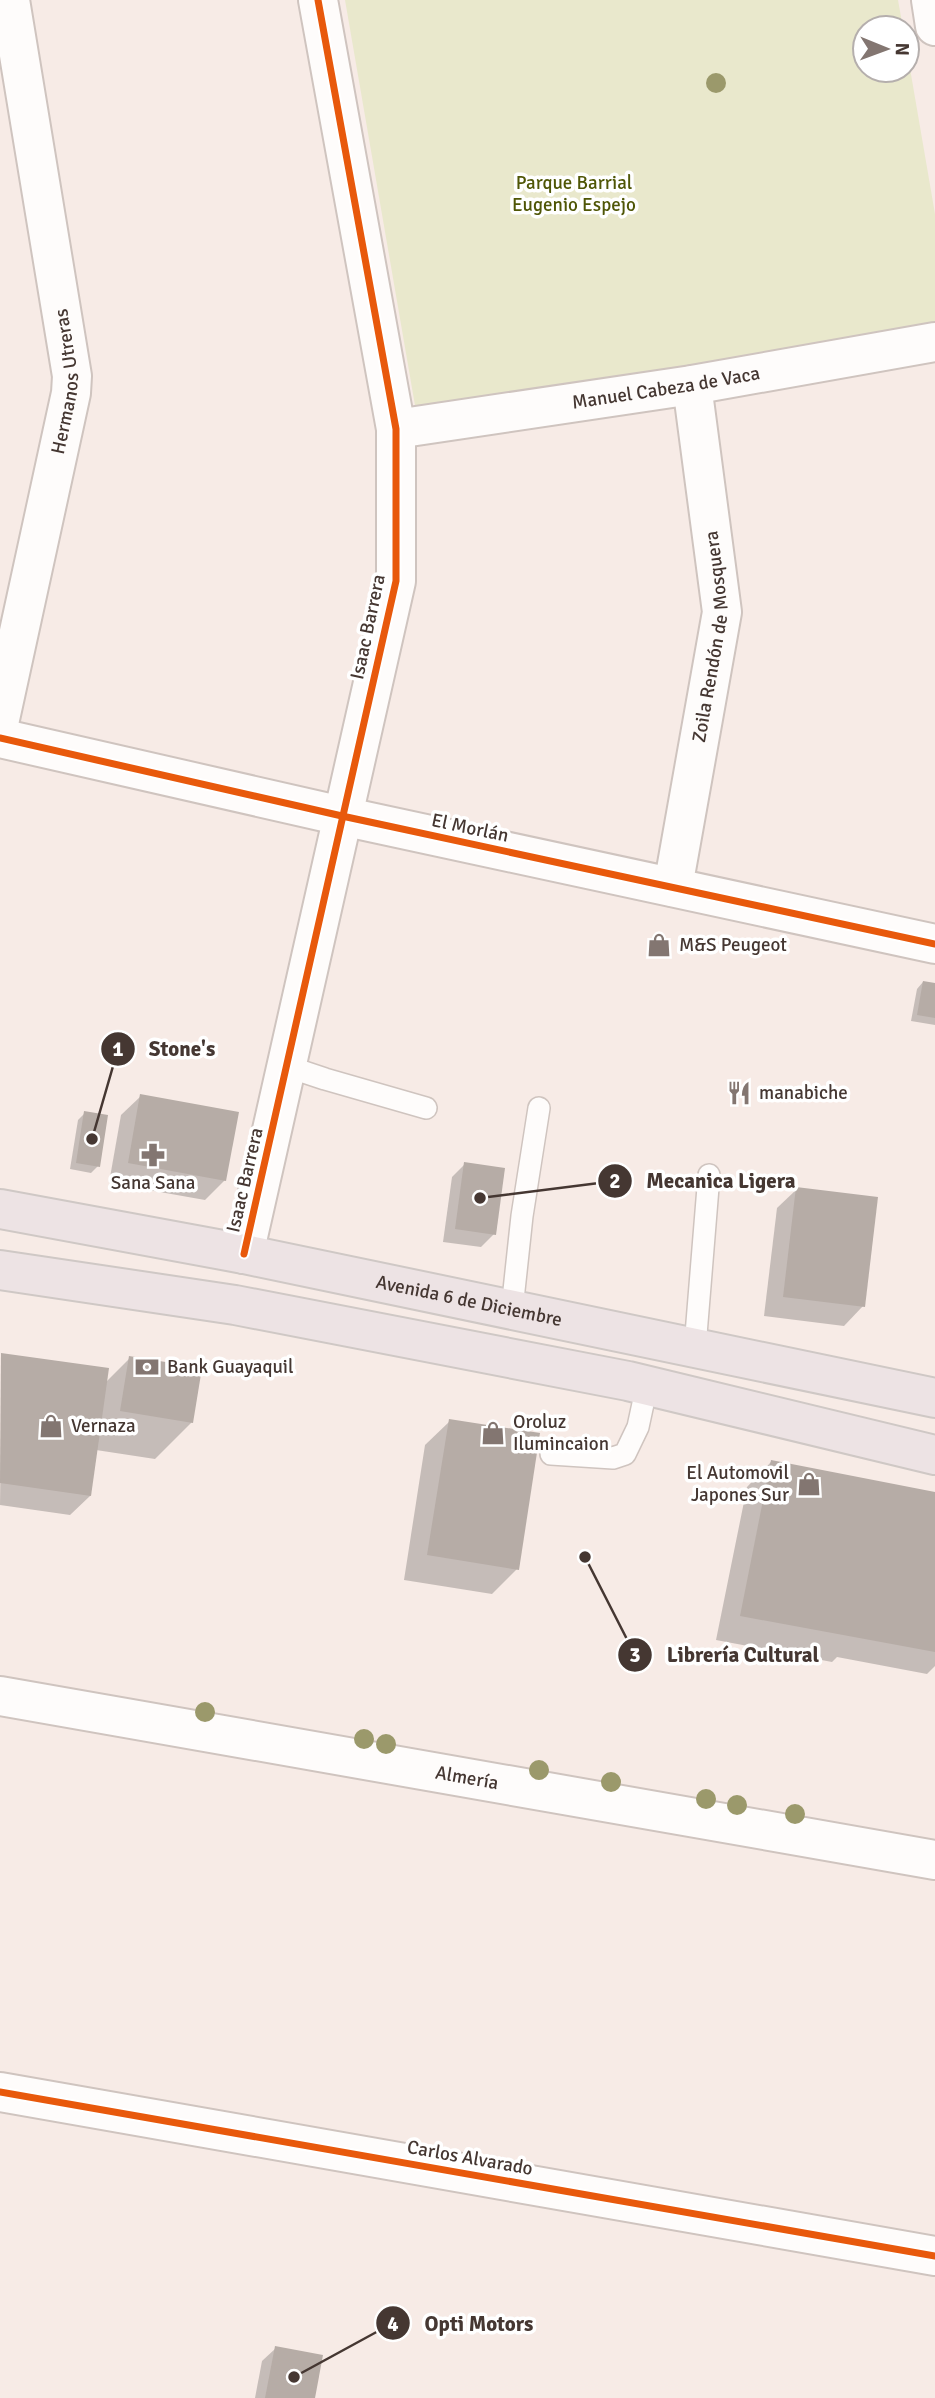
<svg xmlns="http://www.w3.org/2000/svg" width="935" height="2398" font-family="Signika,sans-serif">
<rect width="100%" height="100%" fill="#f7ebe6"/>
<path fill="#e9e8cc" d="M345 0H898L903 28H865V70H907V51L935 214V327L417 417Z"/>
<g fill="#0003">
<path d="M923 982 935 984V1025L911 1021 917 989Z"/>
<path d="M141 1096 225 1180 205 1200 109 1183 121 1115Z"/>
<path d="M85 1113 98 1166 91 1173 70 1169 78 1120Z"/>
<path d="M465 1164 494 1234 481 1247 443 1242 452 1177Z"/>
<path d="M797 1189 863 1306 844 1326 764 1316 777 1208Z"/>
<path d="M2 1355 106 1382 130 1358 192 1422 155 1459 96 1450 90 1496 70 1515 0 1505Z"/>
<path d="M450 1421 517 1569 492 1594 404 1580 425 1445Z"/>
<path d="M771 1462 935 1494V1666L927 1674 837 1657 832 1662 716 1640 747 1487Z"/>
<path d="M276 2348 313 2398H255L262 2361Z"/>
</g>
<g fill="#b6aca6">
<path d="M923 981 935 983V1018L917 1015Z"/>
<path d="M140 1094 239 1112 226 1181 128 1163Z"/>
<path d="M84 1111 108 1115 100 1167 76 1163Z"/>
<path d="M464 1162 505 1168 496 1235 455 1229Z"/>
<path d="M796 1187 878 1197 865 1307 783 1297Z"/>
<path d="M1 1353 109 1368 91 1496 0 1483Z"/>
<path d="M129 1356 202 1368 193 1423 120 1411Z"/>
<path d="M449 1419 540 1433 519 1570 427 1555Z"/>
<path d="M771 1460 935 1492V1652L740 1616Z"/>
<path d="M275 2346 323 2355 315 2398H265Z"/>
</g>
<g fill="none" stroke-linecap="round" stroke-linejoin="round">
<g stroke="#cfc4bf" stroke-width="24">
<g id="service">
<path d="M286 1066 325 1079 426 1108"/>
<path d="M512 1309 522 1216 539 1108"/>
<path d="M695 1347 709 1175"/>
<path d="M551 1454 613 1458 625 1454 638 1427 647 1385"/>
</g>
</g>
<g stroke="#cfc4bf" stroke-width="42">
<g id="minor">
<path d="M931 0 935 26"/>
<path id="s1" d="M396 429 692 385 935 342"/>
<path id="s2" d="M0 719 71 393 72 376 10 0"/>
<path d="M0 738 342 816 935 944"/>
<path id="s3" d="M673 887 722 612 692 385"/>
<path d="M244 1254 396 581V429L318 0"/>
<path id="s4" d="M0 1696 935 1860"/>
<path d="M0 2092 935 2256"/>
</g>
</g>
<g stroke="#cfc8c5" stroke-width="42">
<g id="primary">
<path id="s5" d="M0 1209 244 1254 935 1398"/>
<path d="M0 1270 235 1305 628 1381 935 1455"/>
</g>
</g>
<use href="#service" stroke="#fefcfb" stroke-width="21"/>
<use href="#minor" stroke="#fefcfb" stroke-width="38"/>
<use href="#primary" stroke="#ede3e4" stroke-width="38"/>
<g stroke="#fff" stroke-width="11">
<g id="cycleway">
<path d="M0 738 342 816 935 944"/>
<path d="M244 1254 396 581V429L318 0"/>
<path d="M0 2092 935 2256"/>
</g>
</g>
<use href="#cycleway" stroke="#e8590c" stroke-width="7"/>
</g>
<g fill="#9b996b">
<circle cx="716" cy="83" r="10"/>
<circle cx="205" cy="1712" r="10"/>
<circle cx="364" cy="1739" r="10"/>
<circle cx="386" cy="1744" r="10"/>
<circle cx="539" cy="1770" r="10"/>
<circle cx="611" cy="1782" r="10"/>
<circle cx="706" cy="1799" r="10"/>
<circle cx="737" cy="1805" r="10"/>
<circle cx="795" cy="1814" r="10"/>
</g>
<defs>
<g id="shop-bare" transform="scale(1.89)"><path d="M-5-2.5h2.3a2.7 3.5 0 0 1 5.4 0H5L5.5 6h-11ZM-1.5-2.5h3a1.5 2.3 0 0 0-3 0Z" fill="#837671" stroke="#fff" stroke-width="2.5" paint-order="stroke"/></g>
<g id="restaurant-bare" transform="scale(1.89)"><path d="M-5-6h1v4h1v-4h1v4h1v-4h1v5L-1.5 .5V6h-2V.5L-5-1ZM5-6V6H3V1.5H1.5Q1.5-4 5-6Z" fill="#837671" stroke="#fff" stroke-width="2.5" paint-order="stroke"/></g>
<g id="pharmacy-bare" transform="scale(1.89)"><path d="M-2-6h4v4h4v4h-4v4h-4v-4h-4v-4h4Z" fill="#837671" stroke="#fff" stroke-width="2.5" paint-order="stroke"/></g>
<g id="bank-bare" transform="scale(1.89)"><path d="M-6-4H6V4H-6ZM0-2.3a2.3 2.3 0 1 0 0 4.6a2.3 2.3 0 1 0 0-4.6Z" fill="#837671" stroke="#fff" stroke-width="2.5" paint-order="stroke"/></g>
</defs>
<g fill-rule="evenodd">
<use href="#shop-bare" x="659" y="945"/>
<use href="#restaurant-bare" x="739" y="1093"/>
<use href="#pharmacy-bare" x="153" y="1155"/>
<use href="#bank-bare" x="147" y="1367"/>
<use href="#shop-bare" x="51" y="1426"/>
<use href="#shop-bare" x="493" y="1433"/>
<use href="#shop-bare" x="809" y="1484"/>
</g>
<g text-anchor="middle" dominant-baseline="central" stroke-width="7" stroke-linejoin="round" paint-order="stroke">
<g font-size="19" fill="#4f5606" stroke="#fff">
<text x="574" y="183">Parque Barrial<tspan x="574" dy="22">Eugenio Espejo</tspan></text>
</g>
<g font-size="19" fill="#453732" stroke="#fff">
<text stroke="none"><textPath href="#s2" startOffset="345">Hermanos Utreras</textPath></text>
<text stroke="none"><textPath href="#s1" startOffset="273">Manuel Cabeza de Vaca</textPath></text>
<text transform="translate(368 627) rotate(-78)">Isaac Barrera</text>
<text stroke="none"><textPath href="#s3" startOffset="254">Zoila Rendón de Mosquera</textPath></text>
<text transform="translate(470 828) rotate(12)">El Morlán</text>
<text transform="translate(245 1180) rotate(-77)">Isaac Barrera</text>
<text stroke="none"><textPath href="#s5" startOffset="478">Avenida 6 de Diciembre</textPath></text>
<text stroke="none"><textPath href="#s4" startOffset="474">Almería</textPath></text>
<text transform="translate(470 2158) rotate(10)">Carlos Alvarado</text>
</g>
<g font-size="19" fill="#453732" stroke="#fff" text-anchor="start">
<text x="679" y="945">M&amp;S Peugeot</text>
<text x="759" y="1093">manabiche</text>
<text x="153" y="1183" text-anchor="middle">Sana Sana</text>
<text x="167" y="1367">Bank Guayaquil</text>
<text x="513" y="1422">Oroluz<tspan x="513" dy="22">Ilumincaion</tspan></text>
<text x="71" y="1426">Vernaza</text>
<text x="789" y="1473" text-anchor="end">El Automovil<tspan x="789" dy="22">Japones Sur</tspan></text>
</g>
</g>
<path fill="none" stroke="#453732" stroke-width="2.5" d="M92 1139L118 1049M480 1198L615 1181M585 1557L635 1655M294 2377L393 2323"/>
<g fill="#453732" stroke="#fff" stroke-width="2.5">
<circle cx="92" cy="1139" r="7"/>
<circle cx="480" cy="1198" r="7"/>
<circle cx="585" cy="1557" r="7"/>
<circle cx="294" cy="2377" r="7"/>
<circle cx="118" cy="1049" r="18"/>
<circle cx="615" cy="1181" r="18"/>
<circle cx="635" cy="1655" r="18"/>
<circle cx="393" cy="2323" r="18"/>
</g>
<g font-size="21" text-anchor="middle" font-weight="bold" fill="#fff">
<text x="118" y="1056">1</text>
<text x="615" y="1188">2</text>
<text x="635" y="1662">3</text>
<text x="393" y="2331">4</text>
</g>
<g font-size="21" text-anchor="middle" font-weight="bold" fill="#453732" stroke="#fff" stroke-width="7" stroke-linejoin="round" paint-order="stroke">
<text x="182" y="1056">Stone's</text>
<text x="721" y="1188">Mecanica Ligera</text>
<text x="743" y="1662">Librería Cultural</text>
<text x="479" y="2331">Opti Motors</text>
</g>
<g transform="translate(886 49) rotate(91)"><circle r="33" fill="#ffffff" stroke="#b5afad" stroke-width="2"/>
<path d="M0-5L12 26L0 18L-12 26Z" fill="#837671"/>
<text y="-10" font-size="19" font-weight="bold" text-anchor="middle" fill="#453732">N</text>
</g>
</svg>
